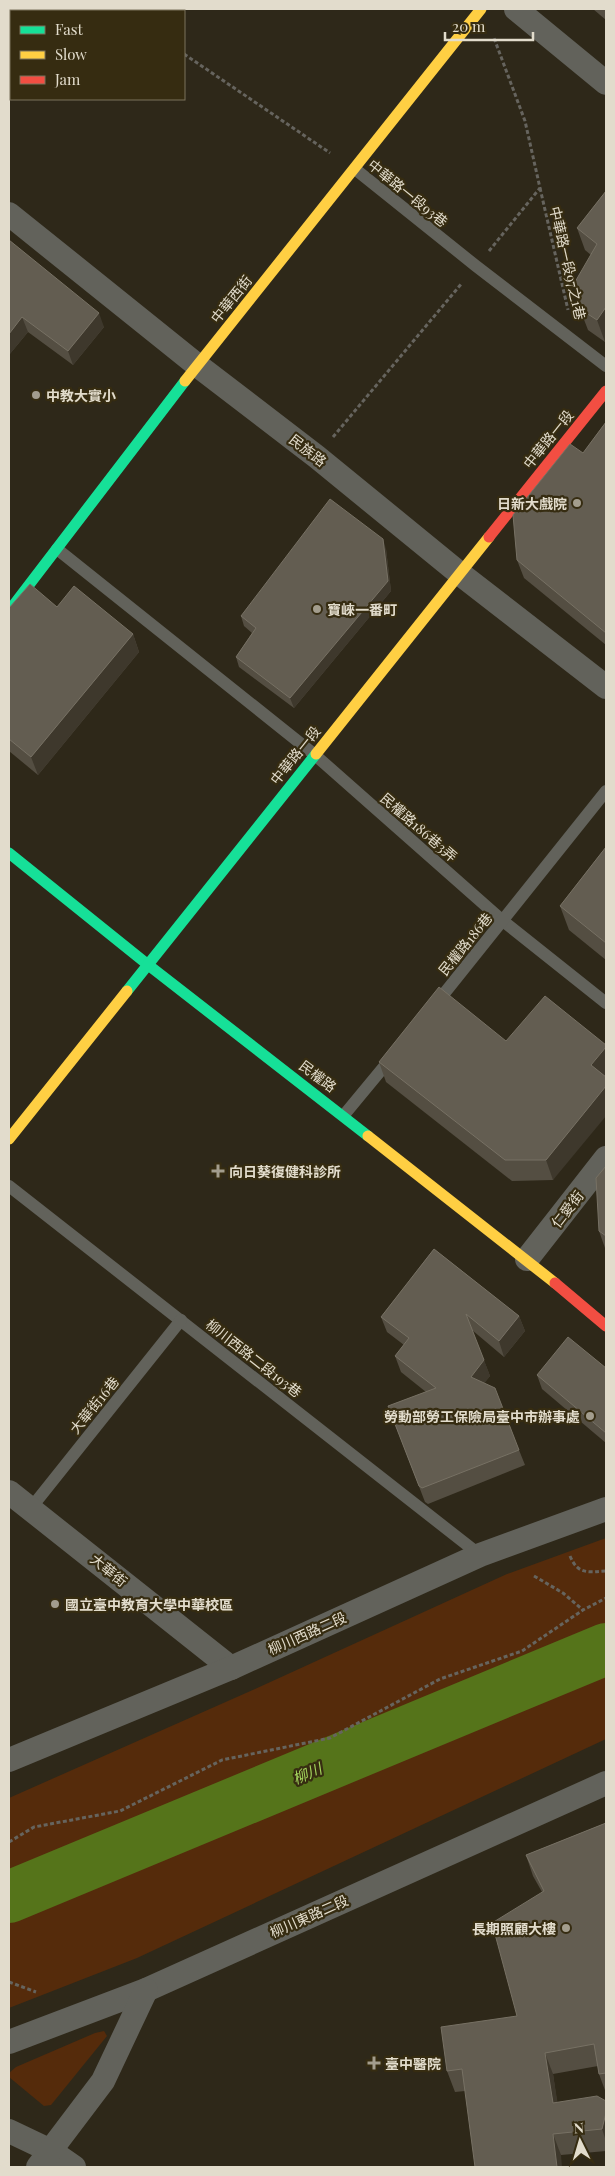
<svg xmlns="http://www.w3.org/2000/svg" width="615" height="2176" font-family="'Playfair Display','Noto Sans TC',serif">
<rect width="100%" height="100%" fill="#2e2819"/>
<g fill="#552b0b">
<path d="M606 1538V1739L137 1958 9 2008V1798L255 1689 507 1574Z"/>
<path d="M104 2031 107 2036 51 2105 44 2106 9 2077V2073L16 2067 95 2033Z"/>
</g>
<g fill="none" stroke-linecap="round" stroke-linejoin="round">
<path stroke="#55741a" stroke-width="52" d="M9 1897 606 1649"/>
<g stroke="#66645e" stroke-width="3" stroke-dasharray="4 2.5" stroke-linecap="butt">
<path d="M117 9 121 11"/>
<path d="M184 54 330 153"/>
<path d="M540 188 568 310"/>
<path d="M489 251 540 188 525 121 494 38"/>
<path d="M333 437 462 283"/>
<path d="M570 1556C578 1575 588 1572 606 1571"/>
<path d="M534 1576 563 1593 583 1610"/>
<path d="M9 1842 34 1827 120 1811 222 1760 330 1738 440 1679 522 1651 583 1610 606 1598"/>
<path d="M9 1982 36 1992"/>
</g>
<g stroke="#62625b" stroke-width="12">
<path d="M355 169 476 266 606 366"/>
<path d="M57 549 315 755 503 921 606 1003"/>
<path d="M435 1005 606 791"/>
<path d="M344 1115 392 1057"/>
<path d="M9 1186 480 1555"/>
<path d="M31 1508 181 1320"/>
</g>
<g stroke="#62625b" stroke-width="24">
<path d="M516 9 606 83"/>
<path d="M9 214 197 365 317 457 459 573 606 687"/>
<path d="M527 1259 606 1158"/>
<path d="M9 1492 231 1668"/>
<path d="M9 1760 231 1668 480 1555 606 1509"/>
<path d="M9 2042 146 1990 606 1783"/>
<path d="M9 2131 51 2151 74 2167"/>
<path d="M38 2167 103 2081 146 1990"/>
</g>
<g stroke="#16e098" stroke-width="11">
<path d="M9 611 185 381"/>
<path d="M9 853 147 964 368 1136"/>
<path d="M127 991 316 754"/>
</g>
<g stroke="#ffcf43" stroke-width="11">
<path d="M185 381 481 9"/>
<path d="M316 754 489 537"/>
<path d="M368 1136 555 1283"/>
<path d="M9 1139 127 991"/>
</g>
<g stroke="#f24e42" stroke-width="11">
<path d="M489 537 606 391"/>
<path d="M555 1283 606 1326"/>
</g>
</g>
<g fill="#544e42">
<path d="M593 9H606V20Z"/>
<path d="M606 191 605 342 588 330 580 309 591 255 585 250 577 228Z"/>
<path d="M9 240 104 327 73 365 28 332 9 355Z"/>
<path d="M606 422V645L524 578 517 560 583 453Z"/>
<path d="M386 549 391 591 294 708 239 667 236 657 252 633 244 626 241 616Z"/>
<path d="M9 608 133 634 139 652 38 775 9 751Z"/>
<path d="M606 847V960L569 930 560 906Z"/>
<path d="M506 1041 606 1077 553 1180 512 1181 386 1082 379 1062Z"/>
<path d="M606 1166V1249L605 1248 599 1231Z"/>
<path d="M434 1249 519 1316 525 1331 504 1357 472 1330 490 1376 484 1383 519 1450 525 1465 428 1504 425 1502 388 1406 426 1392 401 1372 395 1356 404 1345 387 1332 381 1317Z"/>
<path d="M606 1368V1443L542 1389 537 1375Z"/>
<path d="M606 1823V2093L599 2074 598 2066 553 2074 557 2102 606 2101V2154V2151L561 2155 465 2091 455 2092 447 2071 517 2016 542 1892 533 1876 526 1855Z"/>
</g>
<g fill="#3e382c">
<path d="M606 307V339L605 342 597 320Z"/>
<path d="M99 313 104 327 73 365 68 351Z"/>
<path d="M22 317 28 332 9 355V334Z"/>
<path d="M383 539 386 549 391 591 294 708 290 698Z"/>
<path d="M133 634 139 652 38 775 31 757Z"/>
<path d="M606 1047V1076L599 1085 591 1065Z"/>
<path d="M606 1086V1116L553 1180 546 1160Z"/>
<path d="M519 1316 525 1331 504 1357 499 1341Z"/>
<path d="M484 1360 490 1376 477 1393 471 1377Z"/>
<path d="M545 2053 553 2074 561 2124 553 2103Z"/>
<path d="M606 2113V2141L602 2129Z"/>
<path d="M553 2134 561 2155 562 2167H557Z"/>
</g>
<g fill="#635d51" stroke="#777164">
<path d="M606 191V307L597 320 580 309 575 282 597 244 577 228Z"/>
<path d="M9 240 99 313 68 351 22 317 9 334Z"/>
<path d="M606 422V633L517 560 513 515 570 444 583 453Z"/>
<path d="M330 499 383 539 388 581 290 698 236 657 256 628 241 616Z"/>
<path d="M30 584 57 607 74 586 133 634 31 757 9 739V608Z"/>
<path d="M606 847V943L560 906Z"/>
<path d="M439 987 506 1041 545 996 606 1045V1047L591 1065 606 1077V1086L546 1160H505L379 1062Z"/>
<path d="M606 1166V1236L599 1231 596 1178Z"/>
<path d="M434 1249 519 1316 499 1341 466 1314 484 1360 471 1377 495 1388 519 1450 422 1488 419 1486 388 1406 436 1388 395 1356 409 1338 381 1317Z"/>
<path d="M568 1337 606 1368V1433L537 1375Z"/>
<path d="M606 1823V2073L599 2074 594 2044 545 2053 553 2103 597 2096 606 2101V2113L602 2129 553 2134 557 2167H475L462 2069 447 2071 441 2027 517 2016 492 1923 544 1891 526 1855Z"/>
</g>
<g fill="#a39d8d" stroke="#362c11" stroke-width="2">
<circle cx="36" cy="395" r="5"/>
<circle cx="577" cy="503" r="5"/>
<circle cx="317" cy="609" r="5"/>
<path d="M215.5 1163.5h5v5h5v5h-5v5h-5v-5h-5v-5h5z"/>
<circle cx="590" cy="1416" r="5"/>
<circle cx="55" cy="1604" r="5"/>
<circle cx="566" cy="1928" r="5"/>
<path d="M371.5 2055.5h5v5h5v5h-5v5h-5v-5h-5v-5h5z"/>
</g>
<g text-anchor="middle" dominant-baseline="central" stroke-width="4.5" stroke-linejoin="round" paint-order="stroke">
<g font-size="14" fill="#e2dccc" stroke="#362c11">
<text transform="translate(408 193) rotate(39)">中華路一段93巷</text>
<text transform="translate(568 263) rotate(77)">中華路一段97之1巷</text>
<text transform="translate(231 299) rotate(-51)">中華西街</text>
<text transform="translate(548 439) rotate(-51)">中華路一段</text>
<text transform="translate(308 450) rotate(38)">民族路</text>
<text transform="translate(295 755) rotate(-51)">中華路一段</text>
<text transform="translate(419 827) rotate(41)">民權路186巷3弄</text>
<text transform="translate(465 944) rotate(-51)">民權路186巷</text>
<text transform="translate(318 1076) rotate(37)">民權路</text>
<text transform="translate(567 1209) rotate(-52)">仁愛街</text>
<text transform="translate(254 1358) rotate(38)">柳川西路二段193巷</text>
<text transform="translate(94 1405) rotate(-51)">大華街16巷</text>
<text transform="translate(109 1570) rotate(39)">大華街</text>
<text transform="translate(307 1633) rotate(-24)">柳川西路二段</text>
<text transform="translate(309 1916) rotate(-24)">柳川東路二段</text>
</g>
<g font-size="14" font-weight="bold" fill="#e2dccc" stroke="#362c11" text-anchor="start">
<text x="46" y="395">中教大實小</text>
<text x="567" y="503" text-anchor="end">日新大戲院</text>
<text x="327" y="609">寶崍一番町</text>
<text x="229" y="1171">向日葵復健科診所</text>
<text x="580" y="1416" text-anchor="end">勞動部勞工保險局臺中市辦事處</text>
<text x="65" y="1604">國立臺中教育大學中華校區</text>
<text x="556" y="1928" text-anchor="end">長期照顧大樓</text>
<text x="385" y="2063">臺中醫院</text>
</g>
<g font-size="15" font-style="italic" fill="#a4d55d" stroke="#362c11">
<text transform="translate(307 1773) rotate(-23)">柳川</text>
</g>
</g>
<rect width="615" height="2176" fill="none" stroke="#e2dccc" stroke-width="20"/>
<rect x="10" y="10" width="175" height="90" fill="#362c11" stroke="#7b725c"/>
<rect x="20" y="26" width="25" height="8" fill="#16e098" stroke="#7b725c"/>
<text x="55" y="35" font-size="15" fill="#e2dccc">Fast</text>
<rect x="20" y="51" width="25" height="8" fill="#ffcf43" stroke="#7b725c"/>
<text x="55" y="60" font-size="15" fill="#e2dccc">Slow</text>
<rect x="20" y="76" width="25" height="8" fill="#f24e42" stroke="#7b725c"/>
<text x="55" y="85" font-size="15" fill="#e2dccc">Jam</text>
<g transform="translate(580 2141) rotate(355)" stroke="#362c11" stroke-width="4" paint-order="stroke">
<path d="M0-4L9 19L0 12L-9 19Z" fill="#e2dccc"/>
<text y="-8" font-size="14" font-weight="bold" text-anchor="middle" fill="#e2dccc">N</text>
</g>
<path d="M445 32v8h88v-8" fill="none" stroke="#e2dccc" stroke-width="2.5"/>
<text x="452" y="32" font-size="15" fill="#e2dccc" stroke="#362c11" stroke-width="4" paint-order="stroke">20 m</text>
</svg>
